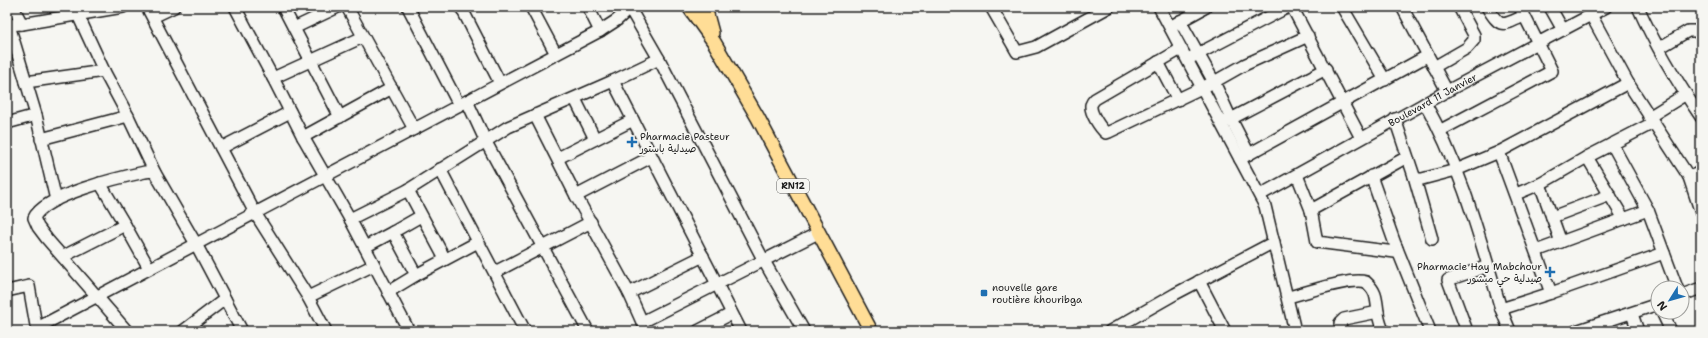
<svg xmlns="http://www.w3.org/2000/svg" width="1708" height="338" font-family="'Shantell Sans','Playpen Sans Arabic',sans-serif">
<rect width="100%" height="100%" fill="#f6f6f2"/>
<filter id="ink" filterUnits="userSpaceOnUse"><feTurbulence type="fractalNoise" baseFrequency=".025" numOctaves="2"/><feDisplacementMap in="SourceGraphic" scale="8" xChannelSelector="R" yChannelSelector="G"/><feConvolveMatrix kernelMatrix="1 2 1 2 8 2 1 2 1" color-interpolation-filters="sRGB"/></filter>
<g filter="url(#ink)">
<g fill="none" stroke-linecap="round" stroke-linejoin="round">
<g stroke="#1c1c1c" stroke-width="14">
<g id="minor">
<path d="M13 7 22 24"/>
<path d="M147 7 255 213 308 297 326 331"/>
<path d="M235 7 273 78 303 137 350 219 409 331"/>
<path d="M283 7 340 117"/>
<path d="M347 7 414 129"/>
<path d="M408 7 459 105"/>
<path d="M461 7 500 83"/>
<path d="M531 7 556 54"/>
<path d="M588 7 600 31"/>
<path d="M629 7 659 59 764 261 804 331"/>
<path d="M991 7 1017 52 1036 47 1109 7"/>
<path d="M1159 7 1265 206 1295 331"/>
<path d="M1292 7 1361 138"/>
<path d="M1342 7 1385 80"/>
<path d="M1402 7 1447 91"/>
<path d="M1487 7C1501 29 1501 26 1524 16"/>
<path d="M1550 7 1563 30"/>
<path d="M1638 7C1655 45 1677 82 1701 117"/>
<path d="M78 15 104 71 128 116 155 173 196 244 242 331"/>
<path d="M1591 15 1628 83 1689 177 1701 213"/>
<path d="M153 17 174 7"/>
<path d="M1180 21 1214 82 1231 119 1249 154"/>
<path d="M1175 24 1206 7"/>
<path d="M7 25 22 24 123 7"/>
<path d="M9 25 36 115 56 200"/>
<path d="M294 28 338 7"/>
<path d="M1659 48 1688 31H1696L1701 35"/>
<path d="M1181 49 1095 99C1093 101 1092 102 1091 105 1090 113 1100 128 1106 133L1109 132 1214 82 1244 65 1308 36"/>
<path d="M1192 57 1288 7"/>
<path d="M659 59 613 81 741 331"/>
<path d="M1158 62 1178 100"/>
<path d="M1434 67 1467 48 1474 40V35L1459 7"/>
<path d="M273 78 363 37"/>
<path d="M26 82 104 71"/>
<path d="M575 99 595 139"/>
<path d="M467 101 486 142 588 331"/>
<path d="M1425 103C1461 166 1480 239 1501 309L1551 293 1664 253"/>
<path d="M535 115 576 196 629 293 642 322 818 233"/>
<path d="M1649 117 1686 94"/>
<path d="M1395 119 1414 176 1417 179H1422L1456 170 1499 152 1628 83"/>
<path d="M1225 122 1326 69"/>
<path d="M7 123 36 115"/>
<path d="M1441 130 1552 71 1520 7"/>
<path d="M303 137 392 88"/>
<path d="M41 139 128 116"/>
<path d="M1612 144 1648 210 1677 288"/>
<path d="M221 148 290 112"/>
<path d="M1499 152 1551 293"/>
<path d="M1587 157 1624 219"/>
<path d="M558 158 633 120"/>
<path d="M1240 159 1427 56"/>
<path d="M440 169 525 331"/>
<path d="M1297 175 1311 210 1317 242 1395 252 1397 249 1394 241 1371 176"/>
<path d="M1414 176 1432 239"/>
<path d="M1689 177 1701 172"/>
<path d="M100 183 125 225 149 268"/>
<path d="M1540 184 1561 242"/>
<path d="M408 190 445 259"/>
<path d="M1516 194 1540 184 1587 157 1653 123"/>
<path id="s1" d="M1260 195 1447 91 1606 7"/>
<path d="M576 196 651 157"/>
<path d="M1311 210 1407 157"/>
<path d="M1552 217 1610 195"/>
<path d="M350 219 408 190 508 127 613 81"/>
<path d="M393 232 421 216"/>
<path d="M1396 246 1430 331"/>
<path d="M365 247 393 232 416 275 478 242"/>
<path d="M1536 251 1648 210"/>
<path d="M64 256 125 225"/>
<path d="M495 272 591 222"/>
<path d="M1199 281 1225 331"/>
<path d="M7 291 29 286 37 331"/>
<path d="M388 292 416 275"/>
<path d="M629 293 703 256"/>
<path d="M1682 295 1701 288"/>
<path d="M308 297 374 265"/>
<path d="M1288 297C1306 293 1350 277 1366 282 1377 292 1376 298 1378 312 1378 318 1381 325 1383 331"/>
<path d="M1501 309 1510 331"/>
<path d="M1662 312 1671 331"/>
<path d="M1632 314 1638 331"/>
<path d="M37 328 600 31 617 20 631 7"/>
<path d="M127 331 47 239 38 227 34 218C44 195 121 177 145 172L152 171 155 173"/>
<path d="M183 331 225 299"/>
<path d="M698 331 731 314"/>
<path d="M1110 331 1175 294 1274 242"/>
<path d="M1341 331 1340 323 1344 319 1378 312"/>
<path d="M1467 331 1448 280 1488 266"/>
<path d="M1576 331 1658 304"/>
</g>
</g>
<g stroke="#1c1c1c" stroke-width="16">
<g id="major">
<path d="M689 7 714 42 758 118 871 331"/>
<path d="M705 7 712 33"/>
</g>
</g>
<use href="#minor" stroke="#f6f6f2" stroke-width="11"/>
<use href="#major" stroke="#ffdd96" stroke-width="13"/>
</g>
</g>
<g fill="#1f6fb2" stroke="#f6f6f2" stroke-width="1.5">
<path d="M630 136h4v4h4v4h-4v4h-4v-4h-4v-4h4z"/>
<path d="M1548 266h4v4h4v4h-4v4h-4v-4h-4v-4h4z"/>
<rect x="980" y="289" width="8" height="8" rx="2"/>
</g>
<g text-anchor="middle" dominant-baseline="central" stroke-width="3.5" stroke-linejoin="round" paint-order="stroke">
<rect fill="#f6f6f2" stroke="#5d5d5c" stroke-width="1" x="777" y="179" width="32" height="14" rx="3"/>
<g font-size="9" font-weight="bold" fill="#1c1c1c">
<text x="793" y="186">RN12</text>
</g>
<g font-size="10" fill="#1c1c1c" stroke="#f6f6f2">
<text stroke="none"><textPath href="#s1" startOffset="197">Boulevard 11 Janvier</textPath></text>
</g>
<g font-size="10" fill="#1c1c1c" stroke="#f6f6f2" text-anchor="start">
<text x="640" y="136">Pharmacie Pasteur<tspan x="640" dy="12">صيدلية باستور</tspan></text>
<text x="1542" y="266" text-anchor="end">Pharmacie Hay Mabchour<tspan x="1542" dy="12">صيدلية حي مبشور</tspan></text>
<text x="992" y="287">nouvelle gare<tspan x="992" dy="12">routière khouribga</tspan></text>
</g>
</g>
<rect width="1708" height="338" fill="none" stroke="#f6f6f2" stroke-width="24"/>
<rect x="12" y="12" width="1684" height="314" fill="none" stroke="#1c1c1c" stroke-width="1.5" filter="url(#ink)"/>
<g transform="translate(1670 300) rotate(233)"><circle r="19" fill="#f6f6f2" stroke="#9f9f9c"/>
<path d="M0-3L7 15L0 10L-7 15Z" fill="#1f6fb2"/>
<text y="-6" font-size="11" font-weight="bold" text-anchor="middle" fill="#1c1c1c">N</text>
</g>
</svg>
